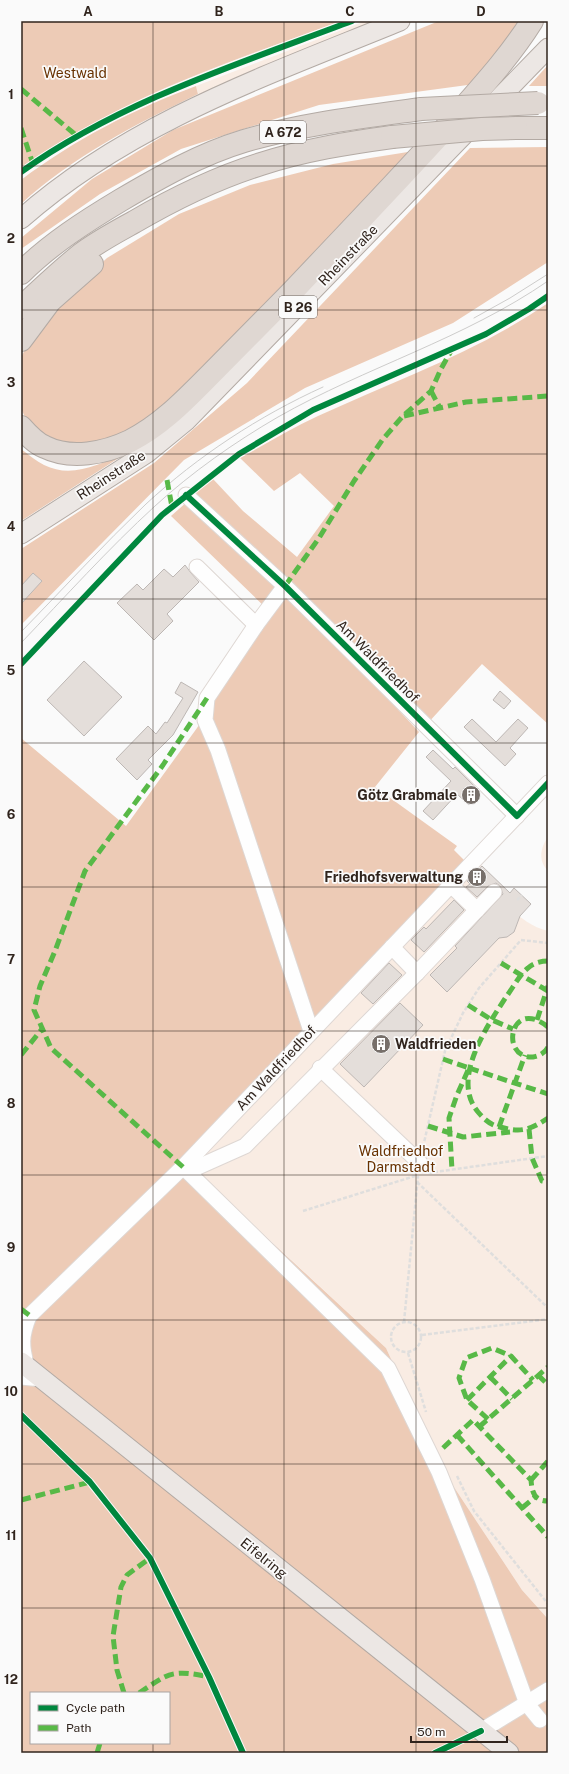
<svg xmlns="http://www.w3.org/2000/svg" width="569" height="1774" font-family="'Public Sans',sans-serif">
<rect width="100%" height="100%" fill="#fafafa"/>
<g fill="#f9ece3">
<path d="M365 21H380L199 96 196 86Z"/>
<path d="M548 837V871C538 861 540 848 548 837Z"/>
<path d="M478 862 492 876 485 884C504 901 522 925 548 931V1619L522 1590 440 1466 386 1348 198 1173 197 1161Z"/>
</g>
<g fill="#edcbb6" fill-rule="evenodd">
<path d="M21 21H341C252 54 162 83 80 131 60 142 39 154 21 168Z"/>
<path d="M439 21H521L475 84 319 105 181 149 100 194 21 249V238L92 179 173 130Z"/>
<path d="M548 65V86H529Z"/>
<path d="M196 86 198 94C136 124 72 157 21 204V180C74 140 134 109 196 86Z"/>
<path d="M548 147V262L453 323 305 388 184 460 21 625V549L154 463 247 383 470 148Z"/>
<path d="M414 151 172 404 130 432 84 447 50 442 27 422 21 408V358L30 338 49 312 107 258 179 214 250 185 333 164Z"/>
<path d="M548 303V724L482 664 427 724 191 496 213 479 243 511 297 557 334 506 300 473 274 491 240 458C266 444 292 428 318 416 396 380 477 352 548 303Z"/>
<path d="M21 449C28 454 36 461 44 465 72 479 98 464 125 454L21 521Z"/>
<path d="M188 501 285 588 419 732 375 787 457 846 454 850 468 864 182 1159 386 1348 440 1466 522 1590 548 1619V1753H21V738L126 826 197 728 268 610 171 516ZM31 1693H169V1743H31Z"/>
</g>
<g fill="#e4deda" stroke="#bdb7b4">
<path d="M185 565 191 573 199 582 167 614 173 621 154 640 117 603 137 584 143 590 164 569 173 577Z"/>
<path d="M33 573 42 581 21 604V586Z"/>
<path d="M84 661 122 697 84 736 47 700Z"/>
<path d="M181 682 198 692 173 735 148 760 152 764 137 780 116 759 148 726 156 734 165 722 167 723 183 698 175 693Z"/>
<path d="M500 691 511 701 504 709 493 700Z"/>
<path d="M472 719 496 742 518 719 528 728 510 748 516 754 505 766 464 727Z"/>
<path d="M433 750 453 769 455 767 480 792 469 805 457 794 433 820 423 811 451 781 426 757Z"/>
<path d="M482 866 510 893 514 888 531 904 520 916 514 932 507 937 499 938 447 992 430 975 457 948 455 946 503 894 500 886 496 883 488 886 477 897 466 887 470 884 467 881Z"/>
<path d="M454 900 464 910 424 952 411 940 424 927 426 929Z"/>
<path d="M389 963 402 975 373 1004 361 993Z"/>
<path d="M400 1003 423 1025 364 1087 340 1064Z"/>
</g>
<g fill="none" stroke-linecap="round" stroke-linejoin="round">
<g stroke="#ded7d3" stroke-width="17">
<g id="minor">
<path d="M186 495 285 586 517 816"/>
<path d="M197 567 256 625"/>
<path d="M285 586 256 625 207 698 205 720 218 750 311 1031"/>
<path d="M451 885 477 910"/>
<path d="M392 947 417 973"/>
<path d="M320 1068 420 1163"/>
<path d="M183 1167 388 1368 439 1472 482 1579 527 1704 540 1720"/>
<path d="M183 1167H198L245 1146 417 973 494 892"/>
<path d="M21 1324 183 1167 548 783"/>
<path d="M27 1367C21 1346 21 1336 29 1316"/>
<path d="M21 1377 42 1379"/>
<path d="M481 1731 548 1690"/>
</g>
</g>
<g stroke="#b3aaa4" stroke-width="21">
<g id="major">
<path d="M21 219C129 123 268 75 400 21"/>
<path d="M21 534 147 453 186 421 548 48"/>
<path d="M21 1362 509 1753"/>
</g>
</g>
<g stroke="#b3aaa4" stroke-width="24">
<g id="highway">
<path d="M516 128H548"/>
<path d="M21 273C50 244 86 221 121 200 160 177 201 154 244 141 302 124 362 117 421 109"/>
<path d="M21 308C40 290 59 272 80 255 97 242 116 232 134 222 175 198 216 178 261 164 304 150 348 143 392 137"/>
<path d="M21 340 50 301 92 264"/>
<path d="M21 427C28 435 35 443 45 447 71 460 105 453 130 441 162 425 187 398 211 374 238 347 264 320 291 293 342 239 393 186 443 131 474 95 507 61 532 21"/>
</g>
</g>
<g stroke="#dfdedd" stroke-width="2.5" stroke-dasharray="4 2" stroke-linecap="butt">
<path d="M517 900 522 895"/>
<path d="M423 1147 445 1051 463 1013 479 988 521 940 548 943"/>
<path d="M428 1173 548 1156"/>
<path d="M417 1182 548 1308"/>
<path d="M303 1211 415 1176"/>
<circle cx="406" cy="1337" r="15"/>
<path d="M404 1322 418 1176"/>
<path d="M422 1335 548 1319"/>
<path d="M408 1353 426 1412"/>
<path d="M457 1476 474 1511 548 1604"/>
</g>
<use href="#minor" stroke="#fefefe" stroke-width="15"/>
<use href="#major" stroke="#ece7e4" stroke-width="19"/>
<use href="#highway" stroke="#dfd7d2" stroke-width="22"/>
<g stroke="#cdcccb" stroke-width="1">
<path d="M474 318 510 298 548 274"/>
<path d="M21 632C63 589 103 545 146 504 198 456 259 416 323 387"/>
<path d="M21 643C65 597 108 549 155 506 192 472 235 442 278 417 366 367 464 339 548 281"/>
</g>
<g stroke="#b3aaa4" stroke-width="24" stroke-linecap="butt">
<g id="highway-bridge">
<path d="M421 109 538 103"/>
<path d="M392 137 482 129 516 128"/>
</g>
</g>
<use href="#highway-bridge" stroke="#dfd7d2" stroke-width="22"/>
<g stroke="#58b947" stroke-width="5" stroke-dasharray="10 5" stroke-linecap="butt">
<path d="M21 89 77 136"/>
<path d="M21 128 33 164"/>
<path d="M431 391 440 408"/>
<path d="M404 416 466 402 548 396"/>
<path d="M167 480 172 507"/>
<path d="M285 586 319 538 354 481 383 439 403 416 431 391 441 369 452 349"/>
<path d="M548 961C541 961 533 963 528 968 519 975 513 988 506 997 488 1025 450 1079 478 1112 484 1119 490 1125 500 1127 521 1133 530 1130 548 1118"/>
<path d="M501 963 548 991"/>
<path d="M468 1005 492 1020 513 1029"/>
<path d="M537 1020 548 986"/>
<path d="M548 1027C510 996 499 1059 533 1057 539 1056 545 1053 548 1047"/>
<path d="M21 1055 42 1029"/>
<path d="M443 1059 469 1068 457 1095 449 1118 452 1170"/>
<path d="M469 1068 548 1094"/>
<path d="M428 1126 463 1137 510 1132"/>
<path d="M499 1127 525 1055"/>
<path d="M529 1129 532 1158 542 1181 548 1182"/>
<path d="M183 1167 51 1048 34 1010 40 986 55 951 85 871 163 765 207 698"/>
<path d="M21 1309 29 1315"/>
<path d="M538 1375 548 1385"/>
<path d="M490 1377 512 1399"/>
<path d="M467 1400 511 1356"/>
<path d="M488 1419 467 1400 459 1378 466 1358 492 1348 511 1356 533 1380"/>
<path d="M479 1427 548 1367"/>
<path d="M457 1435 548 1537"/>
<path d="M443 1448 473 1420 531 1480C532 1492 534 1501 548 1501"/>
<path d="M531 1480 548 1461"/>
<path d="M21 1500 90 1482"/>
<path d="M522 1508 535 1497"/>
<path d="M124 1693 117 1670 113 1636 121 1587 127 1575 150 1558"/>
<path d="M139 1693C169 1673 172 1669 209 1677"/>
<path d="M97 1753 100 1743"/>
</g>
<g stroke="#fafafa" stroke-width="8">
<g id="cycleway">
<path d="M21 172C121 101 238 64 352 21"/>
<path d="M186 495 285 586 517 816 548 783"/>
<path d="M21 664 162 515 239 454 313 410 486 334 529 309 548 296"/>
<path d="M21 1415 90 1482 150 1558 209 1677 243 1753"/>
<path d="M435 1753 481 1731"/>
</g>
</g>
<use href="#cycleway" stroke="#00873e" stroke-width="6"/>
</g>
<path fill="none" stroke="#30241d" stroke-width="1" stroke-opacity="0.55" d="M153 21V1693M284 21V1753M416 21V1753M21 166H548M21 310H548M21 454H548M21 599H548M21 743H548M21 887H548M21 1031H548M21 1175H548M21 1320H548M21 1464H548M21 1608H548M153 1743V1753"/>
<defs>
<g id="building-disc" transform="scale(1)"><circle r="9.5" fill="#776f6a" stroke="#fafafa"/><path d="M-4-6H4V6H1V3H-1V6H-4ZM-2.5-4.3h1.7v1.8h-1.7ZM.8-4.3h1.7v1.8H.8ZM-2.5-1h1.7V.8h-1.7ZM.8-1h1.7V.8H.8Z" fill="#fff"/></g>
</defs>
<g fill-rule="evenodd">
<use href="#building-disc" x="471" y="795"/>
<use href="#building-disc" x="477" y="877"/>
<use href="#building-disc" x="381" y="1044"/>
</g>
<g text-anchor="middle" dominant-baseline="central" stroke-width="3.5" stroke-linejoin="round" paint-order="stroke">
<g fill="#fafafa" stroke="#6d645f" stroke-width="1">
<rect x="260" y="121" width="46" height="22" rx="3"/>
<rect x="279" y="296" width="38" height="22" rx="3"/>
</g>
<g font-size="13" font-weight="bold" fill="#30241d">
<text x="283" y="132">A 672</text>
<text x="298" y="307">B 26</text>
</g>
<g font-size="14" fill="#683100" stroke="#fafafa">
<text x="75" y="73">Westwald</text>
<text x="401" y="1151">Waldfriedhof<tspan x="401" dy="16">Darmstadt</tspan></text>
</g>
<g font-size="14" fill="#30241d" stroke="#fafafa">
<text transform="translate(348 255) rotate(-46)">Rheinstraße</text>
<text transform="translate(111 475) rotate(-33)">Rheinstraße</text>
<text transform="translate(378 661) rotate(45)">Am Waldfriedhof</text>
<text transform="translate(276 1068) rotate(-47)">Am Waldfriedhof</text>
<text transform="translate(264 1558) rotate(39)">Eifelring</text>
</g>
<g font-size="14" font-weight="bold" fill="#30241d" stroke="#fafafa" text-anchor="end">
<text x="457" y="795">Götz Grabmale</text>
<text x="463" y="877">Friedhofsverwaltung</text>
<text x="395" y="1044" text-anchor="start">Waldfrieden</text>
</g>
</g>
<rect width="569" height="1774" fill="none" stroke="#fafafa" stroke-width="44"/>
<rect x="30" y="1692" width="140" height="52" fill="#fafafa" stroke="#a9a4a2"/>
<rect x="38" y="1705" width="20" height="6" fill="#00873e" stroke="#a9a4a2"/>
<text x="66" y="1712" font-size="12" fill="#30241d">Cycle path</text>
<rect x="38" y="1725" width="20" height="6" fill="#58b947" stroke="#a9a4a2"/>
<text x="66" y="1732" font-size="12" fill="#30241d">Path</text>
<path d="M411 1736v6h96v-6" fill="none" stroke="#30241d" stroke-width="2"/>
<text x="417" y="1736" font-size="12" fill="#30241d" stroke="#fafafa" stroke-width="3" paint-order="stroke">50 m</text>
<rect x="22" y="22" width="525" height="1730" fill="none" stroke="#30241d" stroke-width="1.5"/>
<g font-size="13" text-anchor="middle" font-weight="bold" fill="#30241d">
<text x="88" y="16">A</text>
<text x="219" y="16">B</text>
<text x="350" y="16">C</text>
<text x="481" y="16">D</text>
<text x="11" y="99">1</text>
<text x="11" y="243">2</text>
<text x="11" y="387">3</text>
<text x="11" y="531">4</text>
<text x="11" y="675">5</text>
<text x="11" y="819">6</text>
<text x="11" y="964">7</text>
<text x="11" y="1108">8</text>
<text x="11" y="1252">9</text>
<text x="11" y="1396">10</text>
<text x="11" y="1540">11</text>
<text x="11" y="1684">12</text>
</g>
</svg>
